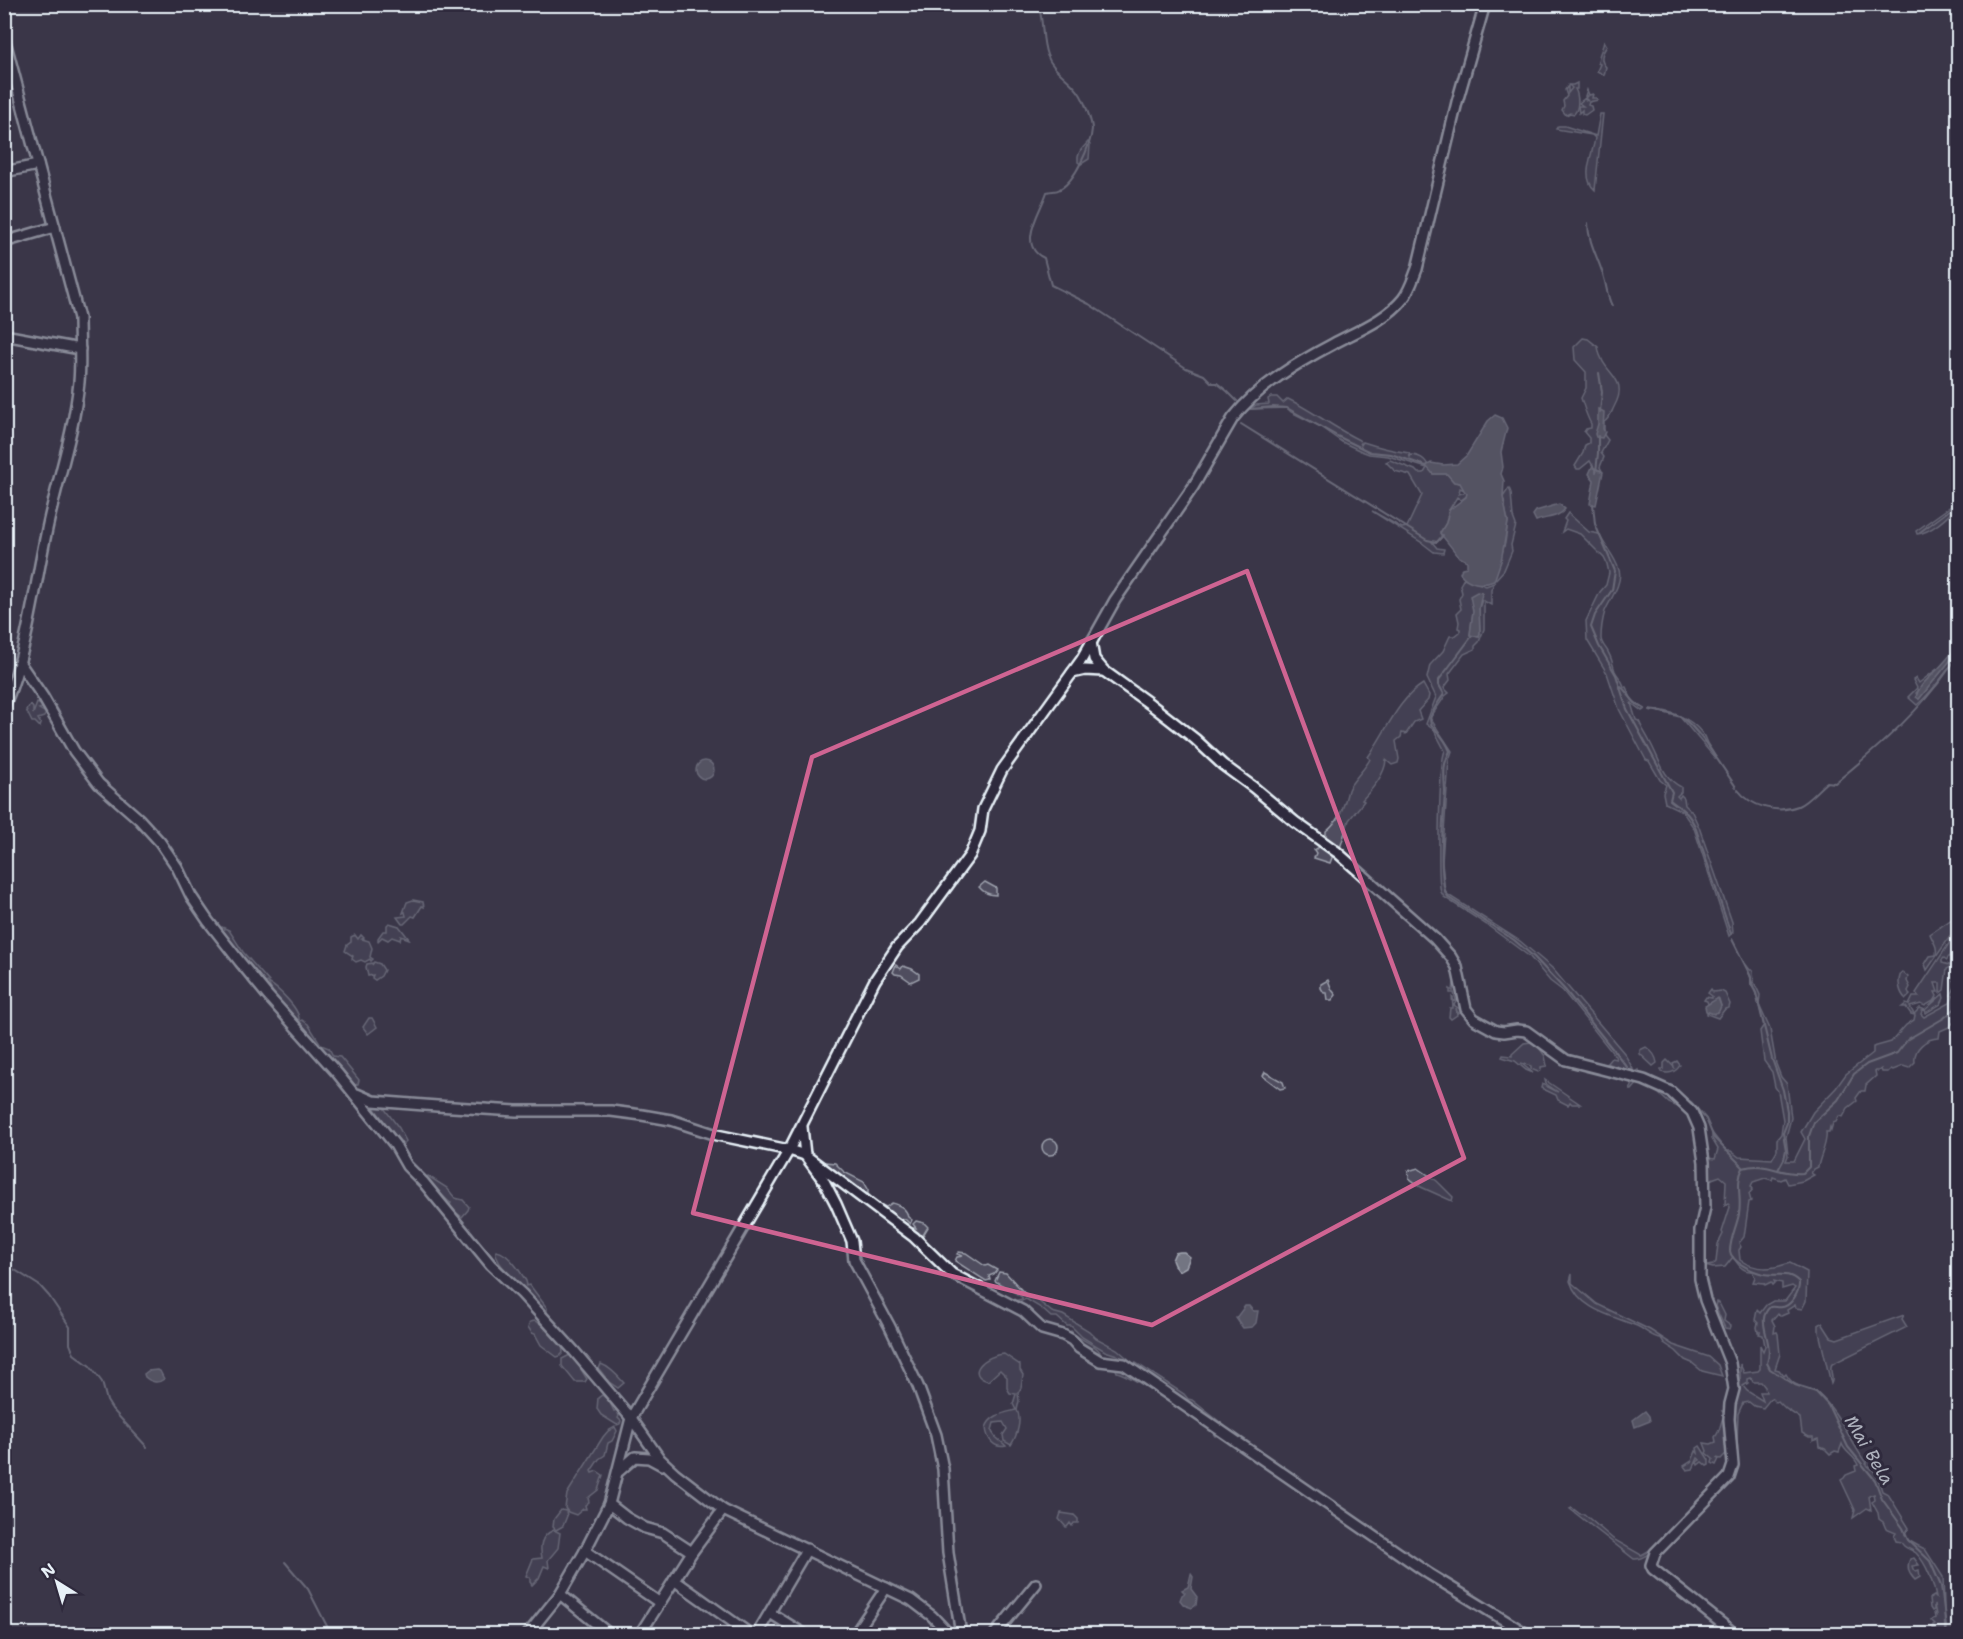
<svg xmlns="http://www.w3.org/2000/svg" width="1963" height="1639" font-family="'Shantell Sans',sans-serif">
<rect width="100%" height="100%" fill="#3a3648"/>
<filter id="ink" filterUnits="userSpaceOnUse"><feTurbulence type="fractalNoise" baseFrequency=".0167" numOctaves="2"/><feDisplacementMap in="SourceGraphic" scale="12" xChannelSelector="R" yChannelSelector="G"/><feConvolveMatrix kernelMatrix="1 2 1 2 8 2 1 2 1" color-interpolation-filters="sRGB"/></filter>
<g filter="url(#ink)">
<g fill="#504e5f" stroke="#9ca0ac" stroke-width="1.5" fill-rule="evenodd">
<path d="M1604 41 1607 46C1602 53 1599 60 1606 67L1604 75 1597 71 1600 64 1598 63C1598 54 1603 49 1604 41Z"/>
<path d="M1577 83V89H1575C1579 96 1579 109 1574 114L1570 113 1566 115 1562 110 1564 106 1563 101 1567 96 1565 90 1568 86V93L1572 88 1569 85H1573Z"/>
<path d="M1587 90 1589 95 1593 94 1592 98H1596L1598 100 1589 102 1588 105 1591 106 1592 110 1585 115 1582 114V110L1579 113 1578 106H1583L1579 103 1584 99 1588 101 1585 98 1587 96H1585Z"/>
<path d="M1600 114H1603L1595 190C1580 177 1593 154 1595 138L1592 135 1556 129 1558 126H1565L1596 136Z"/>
<path d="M1088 142 1090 145 1089 159 1081 164 1078 162C1077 152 1082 149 1088 142Z"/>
<path d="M1583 338 1588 339 1598 347C1602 376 1631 376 1614 407 1611 413 1610 418 1604 422V435L1608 440 1601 453 1604 457 1600 467 1602 471 1594 468 1590 461 1580 469H1577L1575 466 1583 453 1585 445 1589 443V438L1584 432 1586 429 1591 428V424C1586 415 1584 407 1581 398L1586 388V372L1575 360 1574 347Z"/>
<path d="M1271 397H1277L1283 403 1288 399C1313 411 1334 428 1359 440L1361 445 1363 442C1375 446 1396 451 1409 453L1410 457 1411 455C1425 456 1427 463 1433 474H1447L1454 482 1460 483 1464 490 1460 488 1459 494 1466 492 1468 495 1461 500 1457 497 1449 510 1446 523 1440 533 1442 537 1437 542H1432L1437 548 1444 549 1443 553 1434 552 1421 542 1372 511 1402 528 1407 527 1422 495 1410 475 1395 471 1386 462 1390 460 1415 470 1418 473H1424L1427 468 1388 456 1369 454 1361 451 1342 442 1319 426 1291 412 1287 408 1251 409 1256 405 1269 404 1268 399Z"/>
<path d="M1509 488 1511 493 1513 517 1516 525 1511 545 1512 551 1504 570 1494 581 1505 543 1508 522 1503 497Z"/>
<path d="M1951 506 1955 507C1949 517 1930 533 1917 534L1916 531Z"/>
<path d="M1568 513 1589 532 1599 534C1605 547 1615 556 1619 570 1623 582 1610 600 1605 611 1603 618 1601 631 1601 638 1601 645 1607 648 1609 654 1612 659 1613 666 1615 671 1618 677 1623 681 1624 687H1626L1632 700 1645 709 1642 711 1631 703 1636 720 1639 721C1642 729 1646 734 1650 742 1660 760 1662 777 1681 787V792L1677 796 1679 798 1681 795 1684 798 1685 805 1692 812 1699 827 1732 922 1733 932 1729 936 1694 828 1682 811 1665 803 1663 793 1666 785 1660 780 1649 761 1646 760 1619 709 1607 673 1587 640 1586 621 1600 592 1606 585 1609 573 1607 564 1604 558 1580 534 1566 529 1562 532 1566 521 1564 519Z"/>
<path d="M1464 578 1486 586 1494 583 1491 590V605L1484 601V629L1479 642 1475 646V649L1464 654 1449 674 1450 680 1444 688 1449 693 1445 696 1430 718 1452 751 1449 760 1442 862 1445 893 1520 941 1552 968 1624 1053 1633 1069C1624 1072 1615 1066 1607 1063L1611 1058 1616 1059 1615 1056 1563 991 1550 981 1530 957 1487 925 1444 897 1441 892C1437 879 1439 761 1445 751L1434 730 1426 724 1436 697 1427 678 1430 665 1443 651 1450 636H1455L1460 632V629L1458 628 1459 622 1457 613 1461 609 1459 599 1462 593 1460 585ZM1482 600 1479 608 1480 633 1478 637 1470 635 1473 611Z"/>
<path d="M1958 651V657C1944 673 1934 691 1917 705L1908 697 1917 688 1913 680 1916 678 1919 683 1937 669 1916 693 1919 699Z"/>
<path d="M1423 684 1429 695 1428 700 1418 711 1421 719 1414 722 1406 734 1402 733 1401 737 1396 741 1399 759 1398 763 1392 765 1386 760C1385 775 1372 789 1362 800L1364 801 1349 820 1340 848 1326 837V831C1340 820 1344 806 1348 790 1350 783 1366 768 1370 759L1368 757C1385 734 1397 700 1423 684Z"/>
<path d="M37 703 41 705 42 708 39 709 46 713 44 717 38 719 41 724 40 727 35 722H32L26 710 31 705 33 708V714Z"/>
<path d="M51 703 56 706 77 745 98 775 107 782V785L85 762Z"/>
<path d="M1650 709C1670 711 1689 716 1702 733 1705 737 1706 742 1708 745 1711 750 1714 752 1715 758L1680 717Z"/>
<path d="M1321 846 1329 849 1333 855 1330 863 1314 858 1316 853 1314 850Z"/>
<path d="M985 882 996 888V895C990 895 983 892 979 887Z"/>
<path d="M413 900 423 902 424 907 422 906 415 917 412 916 404 924H402L397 917 406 916 405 912 403 913 407 902Z"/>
<path d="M1958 915V925L1927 970 1925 964 1930 956 1936 955C1938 946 1933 942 1930 934Z"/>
<path d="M389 923 399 926 409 939 401 936 400 940 392 937 388 940 382 937 378 941V938L383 931H387V925Z"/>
<path d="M222 927 229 930 243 952 269 982 266 983 253 972 221 931Z"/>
<path d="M1958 930V948L1954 947 1950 957H1948L1947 960 1944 958 1942 960V963L1953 966 1947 969 1944 990 1940 993V983H1935L1938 992H1935L1937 996 1935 1000 1925 1006 1921 1004 1910 1007 1914 1014 1920 1008 1925 1010 1943 994 1944 998 1941 1004 1926 1013 1925 1010 1922 1011 1921 1014 1924 1017 1950 1003 1953 996 1951 995 1957 984 1954 980 1955 961 1952 960 1958 952V1014L1955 1017 1956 1020 1949 1027 1940 1031 1939 1038C1926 1038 1913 1049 1915 1062L1909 1068 1903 1066 1893 1070 1891 1069 1888 1072H1882L1881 1069 1878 1071H1875L1876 1076 1866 1085 1865 1091H1861L1856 1098 1857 1101 1848 1108 1843 1117 1839 1116 1836 1122 1833 1123 1831 1130 1830 1127 1829 1132H1826C1828 1143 1820 1155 1818 1167L1814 1169 1811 1173 1814 1175 1803 1181 1788 1184 1785 1178 1781 1180 1773 1177 1772 1180 1765 1178 1753 1182 1751 1186 1753 1189 1749 1194 1751 1201 1749 1202 1744 1237 1739 1243 1741 1247 1739 1250 1740 1260C1756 1271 1772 1269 1790 1263L1807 1272 1806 1301 1802 1309 1796 1308 1795 1305 1787 1310 1788 1313 1781 1316 1778 1313 1772 1320 1775 1326 1774 1333 1777 1332 1778 1334 1780 1354 1775 1369 1779 1370 1784 1376 1786 1374C1795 1390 1805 1384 1817 1393 1838 1410 1850 1441 1866 1463L1867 1464V1460L1874 1457 1879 1462 1872 1466H1868L1877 1474 1882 1491 1888 1494 1909 1528 1905 1534 1908 1540C1913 1543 1920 1547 1925 1549L1943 1577 1945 1634H1937L1934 1630 1936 1628 1933 1629V1625L1935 1624 1931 1620 1935 1618 1934 1613 1936 1615 1934 1605V1610L1932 1611 1930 1608 1929 1599 1934 1596 1936 1598C1934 1584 1927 1564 1916 1553 1910 1548 1904 1549 1901 1542L1896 1541 1894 1536 1896 1533 1886 1529 1883 1522 1879 1519 1878 1513 1872 1502 1875 1500 1874 1494 1869 1496 1871 1510 1867 1508 1853 1518 1855 1510 1841 1480 1844 1478 1846 1475 1856 1471 1855 1466 1858 1465C1855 1456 1845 1453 1842 1444L1839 1452 1835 1451 1830 1454 1825 1449 1820 1447 1819 1439 1813 1441V1437H1809L1802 1433 1800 1418 1786 1409 1778 1401 1775 1402 1771 1398 1763 1408 1754 1406 1749 1402 1743 1403 1738 1414 1737 1442 1721 1459 1716 1458 1719 1459 1716 1465 1712 1463 1713 1459 1706 1453 1707 1451 1704 1443 1711 1444 1716 1442 1715 1437C1722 1429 1720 1419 1725 1415L1722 1411H1725L1740 1383V1364L1744 1373 1758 1371 1760 1369V1345L1763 1351 1765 1346 1763 1335 1759 1334 1760 1332H1758L1757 1327 1758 1323 1755 1320 1757 1310 1760 1313 1766 1305 1773 1301H1785L1795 1288 1792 1286 1782 1289V1283L1774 1281 1775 1283 1773 1285 1771 1282 1765 1285 1764 1283 1753 1282 1755 1277 1752 1271C1742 1272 1738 1264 1733 1257L1725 1267 1713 1268 1705 1266 1702 1261 1707 1266 1713 1265 1716 1262 1718 1244 1723 1234 1722 1232 1730 1207 1728 1203 1725 1205 1726 1181 1720 1176 1712 1179 1708 1184 1704 1179 1710 1172 1706 1169 1708 1158 1715 1159 1718 1149 1712 1139V1133L1726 1151H1731L1739 1157 1772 1159 1777 1150V1139L1781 1134 1783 1120 1778 1091 1775 1087 1772 1072 1764 1061 1760 1031 1764 1025C1760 1009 1756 992 1750 976 1749 971 1746 967 1744 962L1750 970H1753L1754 982 1760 995 1759 1005 1770 1029 1776 1064 1781 1077 1787 1084 1791 1118 1786 1137 1788 1156 1786 1161H1794L1805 1139 1801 1132 1813 1112 1836 1088 1846 1074 1873 1053V1047L1891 1042 1906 1025 1914 1020 1915 1015 1911 1014 1906 1007H1902L1906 1004 1909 1005 1913 997H1919L1916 993ZM1751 1378 1753 1382H1761L1765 1387 1766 1392H1760L1763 1401 1747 1391 1743 1386 1748 1383V1379Z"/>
<path d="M355 935 358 939 361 935 364 938 362 939 369 941 372 948 370 957 373 959 371 961 370 959 365 962 361 960 356 962 352 959 353 956 345 951 347 945 351 942V937Z"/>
<path d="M374 962 380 964 384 970 381 976 375 980 372 978 373 975 368 976 366 967 367 964 373 963 372 965Z"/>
<path d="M896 965 901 969 903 966 912 969 919 974V978L911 982 901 975 895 974 893 972Z"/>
<path d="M1902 972 1908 977 1907 981 1910 987 1908 991 1910 995 1906 999C1900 994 1896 981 1902 972Z"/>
<path d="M1328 980 1332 990 1336 995 1332 1000H1328L1327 993H1324L1321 988V984Z"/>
<path d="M1454 982 1456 986 1455 989 1458 993 1457 995 1458 999 1454 1005 1461 1010 1458 1014 1456 1008 1457 1015 1451 1019 1449 1017 1450 1008H1453L1452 996 1454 1001 1456 1000 1454 993H1450V989L1453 991Z"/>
<path d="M268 983C277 987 301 1010 299 1021L293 1020V1017L276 999Z"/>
<path d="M1711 989 1713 992 1721 991 1725 993 1730 1004 1729 1008 1725 1009 1718 1018 1707 1014V1012L1712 1013 1721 1006 1719 999 1708 1004 1707 1001 1704 1000 1706 997 1712 998V996L1708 993Z"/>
<path d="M369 1018H372L377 1027 368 1034 363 1027Z"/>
<path d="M302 1020 308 1024 320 1043 318 1045 298 1023Z"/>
<path d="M1531 1042 1541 1047 1540 1049 1545 1056 1547 1066 1541 1067V1070L1538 1072 1531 1069V1066L1521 1063 1533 1073 1526 1070 1515 1061 1502 1057 1503 1055 1512 1056V1054L1524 1043Z"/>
<path d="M321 1045 329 1048 333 1056 340 1057 359 1080 358 1084 355 1085 340 1067 335 1064V1061L320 1047Z"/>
<path d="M1646 1047C1652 1051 1656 1055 1657 1063L1653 1066 1640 1054V1050Z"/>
<path d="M1667 1060 1674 1067 1673 1063 1677 1061 1680 1065C1676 1073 1668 1074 1661 1072V1069H1664V1063Z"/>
<path d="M1639 1070 1640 1075 1684 1097 1683 1103 1691 1120 1683 1109 1669 1103 1658 1093 1641 1082 1638 1083 1632 1090H1630L1634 1082V1073Z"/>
<path d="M1265 1072 1283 1082 1285 1088 1280 1089 1263 1076Z"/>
<path d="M1545 1080 1580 1104H1572L1570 1102 1568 1105 1558 1100 1556 1095 1541 1088 1542 1084 1558 1092 1546 1084Z"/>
<path d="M376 1107 384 1108 399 1128 406 1141 402 1145 375 1109Z"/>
<circle cx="1050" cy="1147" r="8"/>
<path d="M825 1162 835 1163 844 1172 864 1182 868 1189V1194L877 1203 886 1207 892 1203C900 1205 907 1209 908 1217L912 1220 910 1224 905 1219 901 1220 908 1225V1227L824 1164Z"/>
<path d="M1418 1168 1437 1181 1453 1197 1452 1201 1421 1187 1409 1178 1408 1171Z"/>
<path d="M428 1176 447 1188 455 1198 463 1200 469 1207 468 1210 462 1217 449 1207 451 1203C447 1202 429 1180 426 1177Z"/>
<path d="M916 1221 924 1223 928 1227 922 1237 912 1231 913 1228H916L913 1224Z"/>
<path d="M496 1251C508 1252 520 1271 526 1281L527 1285 525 1286 530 1285 532 1288 547 1308V1313L542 1310 514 1281V1278C507 1273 495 1260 496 1251Z"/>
<path d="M959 1252 966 1253 985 1266 988 1265 997 1270 994 1274 989 1276 990 1280 986 1281 955 1261 957 1257 963 1256 957 1254Z"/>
<path d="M999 1272 1006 1273 1029 1298 1036 1299 1052 1312 1063 1315 1089 1331 1096 1338 1117 1349 1133 1363H1136L1184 1394 1188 1399 1192 1400 1225 1426 1214 1422 1117 1355 1105 1351 1082 1337 1071 1326H1067L1057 1317H1051L1041 1308 1026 1299 1019 1302 1018 1300 1022 1299V1297L995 1281Z"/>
<path d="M1572 1274V1283L1597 1304 1650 1330 1673 1345 1709 1357 1718 1365 1722 1376 1702 1371 1692 1363 1685 1360 1676 1351 1664 1343 1661 1338C1652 1338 1646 1330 1637 1326 1613 1316 1579 1310 1570 1281Z"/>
<path d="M1716 1302 1719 1303 1725 1315 1724 1321 1731 1326 1730 1329 1725 1328 1715 1306Z"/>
<path d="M1904 1315 1902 1319 1907 1327 1832 1364C1828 1370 1835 1377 1831 1384L1819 1332V1324L1822 1323 1831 1337 1837 1339Z"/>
<path d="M535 1321C546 1326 564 1339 563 1353L560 1356 557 1357 541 1345 535 1334 532 1333 528 1327 530 1322Z"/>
<path d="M1071 1331C1078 1340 1094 1342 1100 1352 1086 1357 1077 1342 1068 1333Z"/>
<path d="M1004 1354 1020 1365V1370L1023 1375 1021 1388 1018 1393 1019 1401 1017 1410C1022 1420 1017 1436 1011 1445L1004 1441 1003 1435 1007 1429 1003 1422 994 1423 992 1430C994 1439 1000 1439 1006 1446 994 1449 987 1439 986 1428 990 1415 1004 1413 1016 1410L1013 1404 1016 1394 1010 1393 1007 1388V1377L1000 1370 988 1381C964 1374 985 1355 1004 1354Z"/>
<path d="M570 1355 576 1361 587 1379 585 1382H575L562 1366V1359Z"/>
<path d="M601 1364C610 1367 618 1376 624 1383L618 1388 609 1382 599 1369Z"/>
<path d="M1119 1366 1220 1434 1215 1436C1208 1424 1130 1375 1117 1372L1115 1367Z"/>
<path d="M602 1395 609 1401 614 1411 617 1410 619 1416 618 1418 621 1421 620 1424 617 1425 601 1415 597 1409 598 1398Z"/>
<path d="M615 1427 617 1431 612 1441 608 1443 605 1455 599 1459 591 1471 592 1473 597 1471 603 1475 598 1490 588 1498 589 1502 585 1505 586 1509H583L576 1515 568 1512 565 1508 567 1494 603 1437 608 1431Z"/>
<path d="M1700 1446 1709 1460V1465L1707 1466 1702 1462 1698 1465 1697 1462 1700 1460 1698 1458 1693 1469 1687 1470 1684 1466 1692 1461 1696 1451 1698 1453 1697 1448Z"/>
<path d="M1706 1496C1692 1511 1653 1561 1634 1559L1570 1509 1572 1508 1580 1514H1584L1613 1539 1641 1555C1661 1547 1684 1509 1706 1496Z"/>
<path d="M561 1510 566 1511 567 1516 563 1526 556 1530 553 1527 554 1519Z"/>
<path d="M1061 1513 1074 1515 1078 1519V1523H1074L1072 1526 1070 1523 1067 1527H1066L1059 1519Z"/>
<path d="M554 1530 560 1533 558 1548 548 1560 549 1568 544 1566 539 1578 532 1585 530 1582V1578L526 1576 533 1559 542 1558C540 1548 539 1536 554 1530Z"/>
<path d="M1914 1558 1919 1565 1912 1566 1913 1569 1916 1571 1919 1570 1920 1577 1915 1580C1909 1574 1906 1567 1910 1559Z"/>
</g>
<g fill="#737482" stroke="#a2a6b1" stroke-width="1.5">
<path d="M1598 409 1604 412 1603 429 1605 432 1602 438 1596 437 1595 434 1598 424Z"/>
<path d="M1495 415 1502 418 1507 428 1501 452 1503 467 1501 474 1504 481 1503 497 1508 522 1501 561 1494 581C1482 586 1468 584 1460 573L1462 568 1467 567V561L1459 557 1440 533 1446 523 1449 510 1466 497 1467 493 1465 492 1460 483 1454 482 1447 474H1433L1426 466 1431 463 1443 465 1457 464 1467 455 1488 421Z"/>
<path d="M1593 465 1594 468 1603 472 1596 505 1590 504 1594 480 1589 474Z"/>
<path d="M1559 504 1565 509C1559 518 1546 517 1536 521L1533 515 1536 511Z"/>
<path d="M1477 592 1482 593 1479 608 1480 633 1479 637 1470 635 1473 611 1470 596Z"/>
<path d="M1958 645V651L1919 699 1916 697C1919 686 1925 682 1933 674 1942 665 1950 656 1958 645Z"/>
<circle cx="705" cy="770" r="9"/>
<path d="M1718 998 1721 1006 1719 1011 1714 1014 1706 1011 1705 1006Z"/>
<path d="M1180 1252H1184L1190 1257 1186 1267 1179 1271 1174 1265 1172 1260 1175 1253Z"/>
<path d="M1245 1306H1249L1253 1311H1258L1256 1323 1252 1327 1243 1328 1236 1318Z"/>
<path d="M157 1370 160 1371 164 1379C158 1384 150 1382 145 1377L144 1374 148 1371Z"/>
<path d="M1645 1411 1649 1416 1650 1421 1635 1427 1633 1420Z"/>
<path d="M1191 1574 1193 1577 1191 1589 1197 1597 1196 1605 1192 1608 1184 1605 1180 1600 1182 1595 1185 1593 1182 1590 1188 1587Z"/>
</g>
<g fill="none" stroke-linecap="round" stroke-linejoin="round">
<g stroke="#a2a6b1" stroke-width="2">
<path d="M1038 4C1044 20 1041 39 1047 55 1053 72 1071 79 1080 94 1084 100 1092 122 1092 129 1091 145 1075 181 1060 189 1056 192 1052 190 1047 192 1041 211 1016 245 1044 258L1051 285 1089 304 1186 368 1204 375 1212 383H1217L1227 391 1237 401"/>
<path d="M1588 223C1588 243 1599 259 1604 278 1607 288 1607 296 1612 306"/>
<path d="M1599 373 1602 392 1600 412"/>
<path d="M1251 409 1273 407 1287 408 1337 436 1370 452 1391 454 1426 466"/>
<path d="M1241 424 1427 540 1437 542 1443 535"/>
<path d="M1596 472 1598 453V436"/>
<path d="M1593 504 1595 524 1615 571 1612 590 1595 615 1591 627 1599 646 1616 675 1627 709 1672 792 1670 800C1682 810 1687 810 1695 826L1731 934"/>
<path d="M1920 532 1951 509H1954"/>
<path d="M1472 636 1439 680V685L1444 694C1416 733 1437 719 1450 751 1448 755 1446 760 1445 764 1443 773 1445 783 1445 792 1444 813 1436 884 1449 898L1514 940 1534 957 1565 990 1627 1067"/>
<path d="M1621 686 1636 704 1645 709"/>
<path d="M1650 710C1659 712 1670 713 1679 716 1696 724 1724 770 1736 787"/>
<path d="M1738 790C1751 807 1778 814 1798 806 1808 802 1818 789 1827 782L1835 783C1870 754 1908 722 1936 686 1944 677 1950 666 1958 657"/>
<path d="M1732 939 1751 977V984L1756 993 1772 1059 1783 1090 1787 1111V1123L1783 1133 1786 1150 1784 1159 1778 1170"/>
<path d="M1958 966 1957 968 1958 979"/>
<path d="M1679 1094 1691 1102 1706 1119 1714 1138 1743 1167"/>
<path d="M4 1263 40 1286 49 1296 70 1327V1344L74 1354 90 1366 102 1382 107 1401 112 1409 147 1447"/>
<path d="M285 1562 308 1589 331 1634"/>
<path d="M1945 1634 1946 1626 1941 1586 1930 1561 1908 1540 1903 1528 1882 1499 1875 1480 1848 1447 1828 1405 1816 1392 1795 1385 1770 1369 1767 1363C1775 1341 1754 1321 1770 1307 1774 1306 1777 1308 1781 1307 1791 1307 1800 1291 1799 1282 1787 1270 1777 1277 1764 1274 1754 1272 1731 1262 1730 1251 1730 1239 1737 1225 1739 1214 1742 1198 1735 1182 1743 1168 1767 1161 1779 1175 1803 1173L1809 1167V1136L1814 1122 1838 1100 1854 1074 1867 1064 1897 1053 1908 1039 1944 1018 1958 1006"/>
</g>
<g stroke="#e8f1f8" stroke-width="14">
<g id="minor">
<path d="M4 37 79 318C79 340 81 361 79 382 74 434 56 483 46 534 34 591 27 653 4 707"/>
<path d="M4 172 38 165"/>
<path d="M4 242 55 227"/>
<path d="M4 335 80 349"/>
<path d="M1091 642 1094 659 1104 671 1150 704 1195 739 1223 765 1253 787 1295 822 1337 852 1435 939 1451 957 1457 967 1466 1009 1474 1019 1496 1031 1504 1032 1517 1030 1526 1031 1566 1060 1644 1080 1671 1092 1692 1112 1699 1128 1704 1162 1705 1207 1700 1230V1279L1705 1300 1730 1363 1734 1389 1730 1404 1729 1419 1733 1465 1729 1477 1655 1553 1651 1565 1653 1569 1735 1634"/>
<path d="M19 662 43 697 74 751 99 784 139 819 160 842 177 867 191 896 208 921 240 962 267 995 338 1074 395 1145 407 1166 424 1183 491 1265 522 1294 574 1351 631 1418 660 1459 675 1473 723 1510 911 1600 932 1616 949 1634"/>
<path d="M1072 673 1085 670 1104 671"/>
<path d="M357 1094 373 1101 437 1106 516 1111H611L642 1115 671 1120 717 1135 789 1150 805 1155 914 1237 952 1274 1023 1311 1042 1329 1063 1335 1072 1340 1079 1348 1100 1361 1124 1364 1429 1574 1527 1634"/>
<path d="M802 1127 805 1155 824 1181 836 1204 852 1241 854 1260 890 1327 918 1386 936 1435 943 1469 948 1553 961 1634"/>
<path d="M619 1471 635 1457 649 1458 662 1465"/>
<path d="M609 1504 627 1518 645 1528 663 1533 692 1552"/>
<path d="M585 1551 660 1603"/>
<path d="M674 1580 750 1634"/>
<path d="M560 1594 609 1634"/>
<path d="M770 1613 804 1634"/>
<path d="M528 1634 560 1594 585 1551 609 1504 631 1418 789 1150 875 980 897 947 920 923 970 855 980 831 983 809 1002 770 1082 659 1115 600 1193 487 1233 418C1259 385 1297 363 1333 344 1357 331 1386 320 1403 299 1410 290 1413 279 1417 269L1457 102 1485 4"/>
<path d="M640 1634 692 1552 723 1510"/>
<path d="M757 1634 807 1549"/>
<path d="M855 1634 886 1588"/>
<path d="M995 1634 1036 1584"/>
</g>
</g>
<use href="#minor" stroke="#2f2a3d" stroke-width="9"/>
</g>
</g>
<path d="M0 0H1963V1639H0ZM1247 571 1464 1158 1152 1325 693 1213 812 757Z" fill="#3a3648" fill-opacity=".55" fill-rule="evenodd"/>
<path fill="none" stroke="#cf6492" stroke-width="4.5" stroke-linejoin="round" d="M1247 571 1464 1158 1152 1325 693 1213 812 757Z"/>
<g text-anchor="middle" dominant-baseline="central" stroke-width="6" stroke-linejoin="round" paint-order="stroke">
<g font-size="18" font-style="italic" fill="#aeb2bd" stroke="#2f2a3d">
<text transform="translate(1869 1450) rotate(59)">Mai Bela</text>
</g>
</g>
<rect width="1963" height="1639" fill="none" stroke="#2f2a3d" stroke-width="24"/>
<rect x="12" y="12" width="1939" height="1615" fill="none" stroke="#e8f1f8" stroke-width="2" filter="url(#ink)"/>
<g transform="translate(57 1582) rotate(323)" stroke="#2f2a3d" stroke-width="4.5" paint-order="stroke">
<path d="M0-4.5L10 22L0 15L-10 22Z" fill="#e8f1f8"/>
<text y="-9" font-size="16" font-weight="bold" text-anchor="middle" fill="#e8f1f8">N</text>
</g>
</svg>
